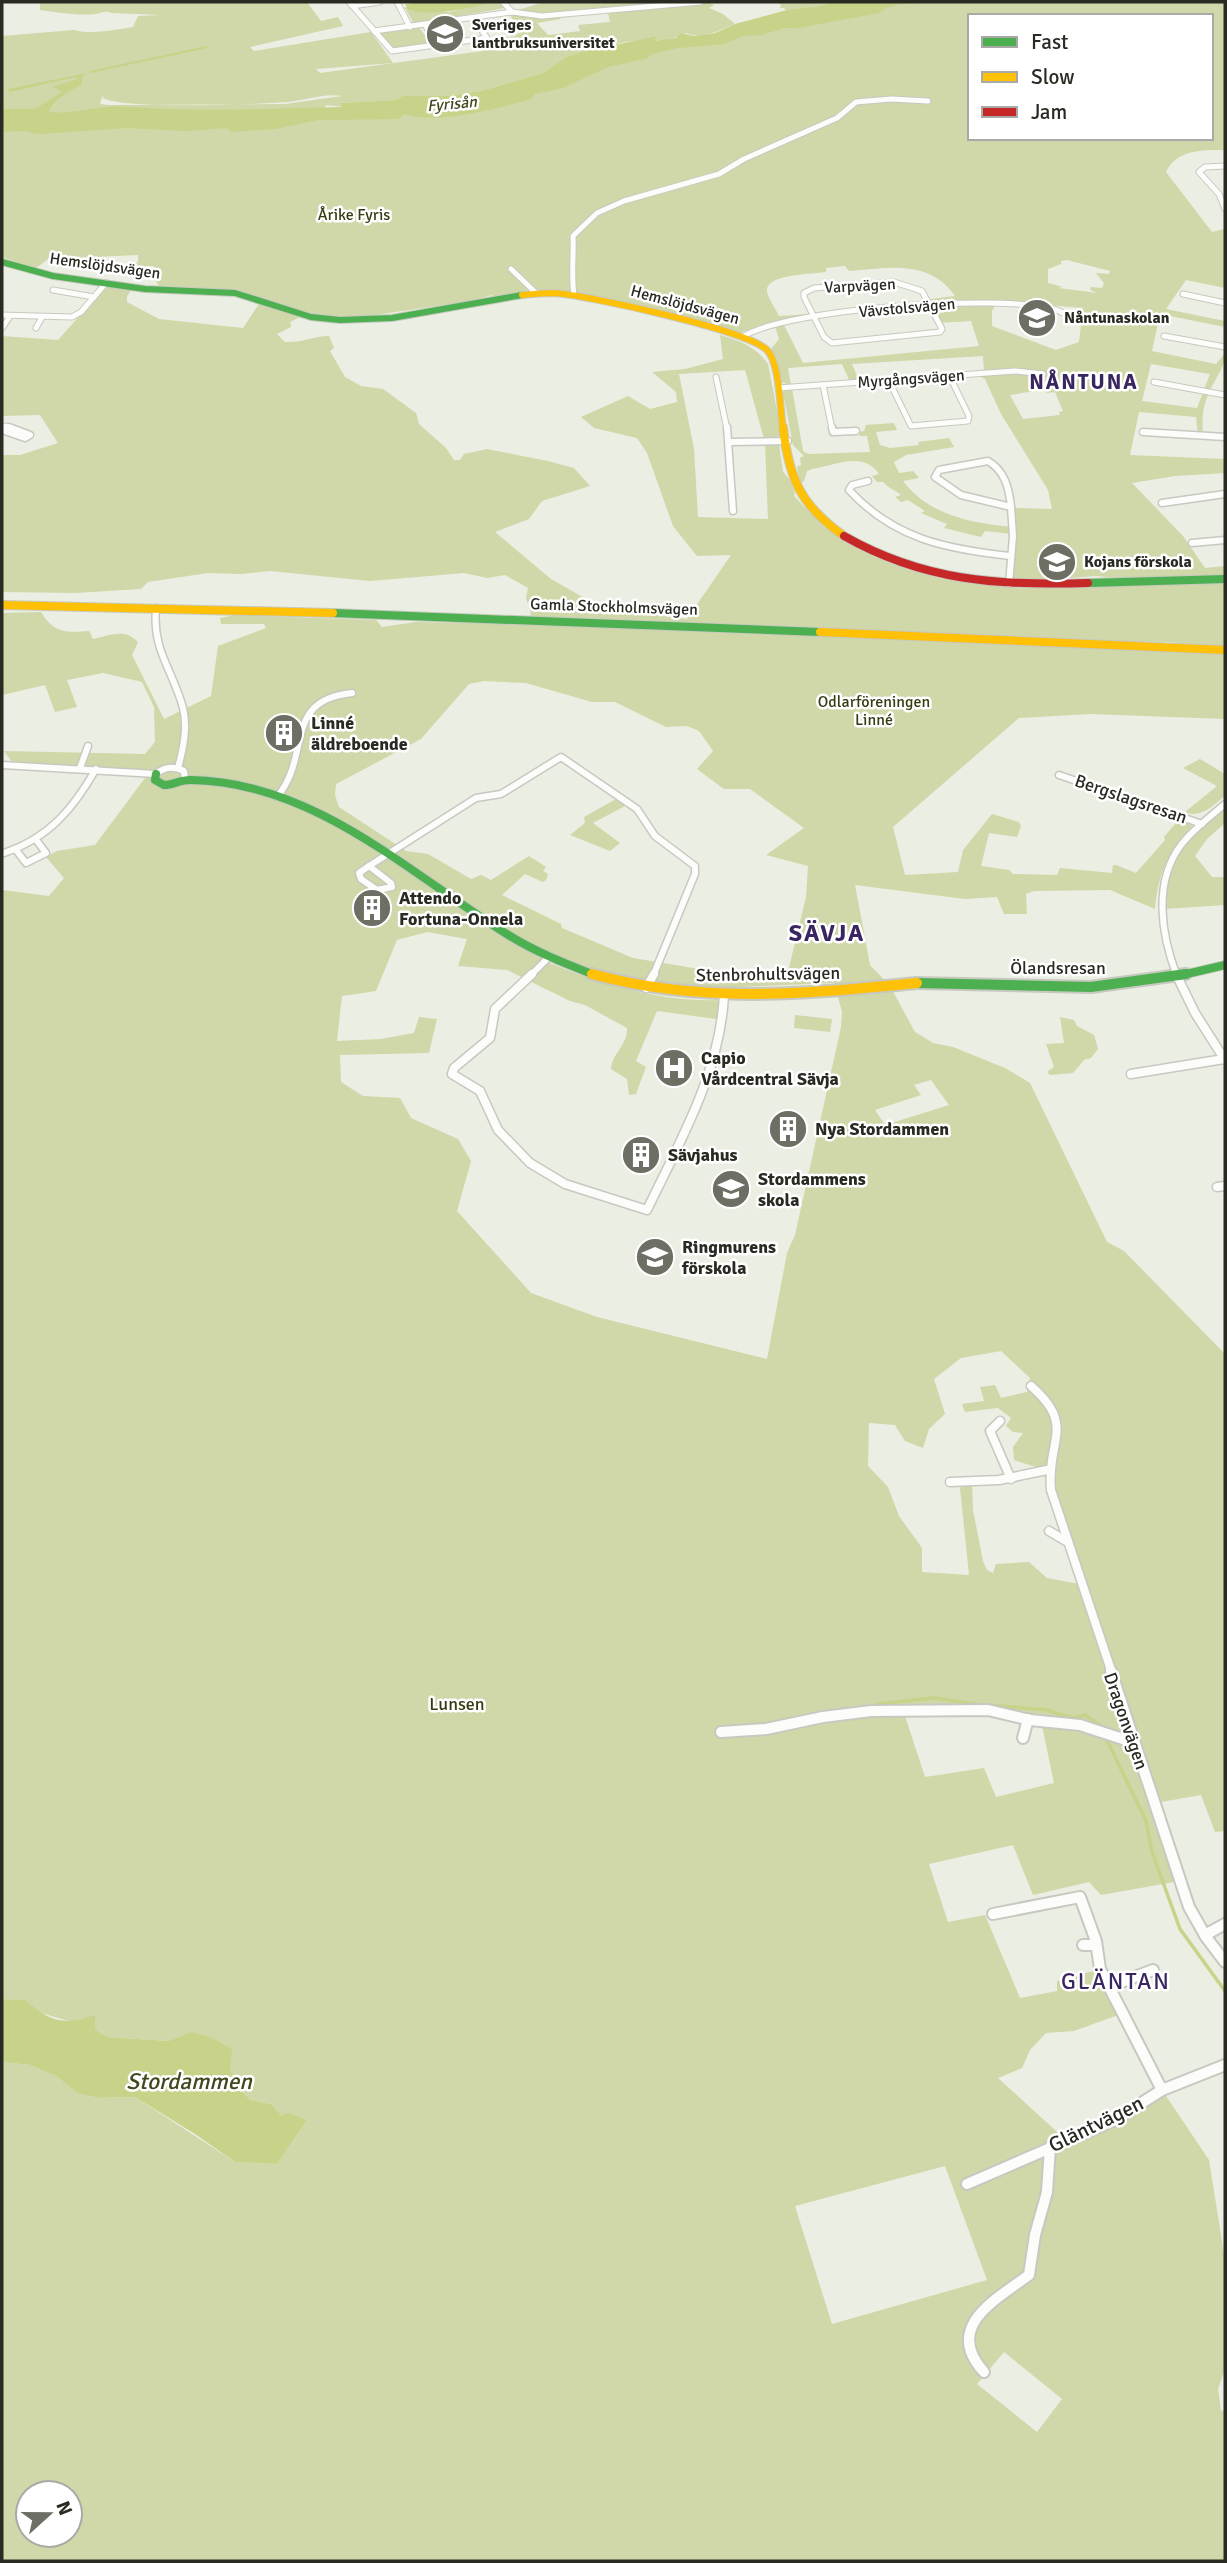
<svg xmlns="http://www.w3.org/2000/svg" width="1227" height="2563" font-family="Signika,sans-serif">
<rect width="100%" height="100%" fill="#ebeee2"/>
<g fill="#d0d7a8" fill-rule="evenodd">
<path d="M40 2H307L321 21 338 17 343 26 250 47 254 51 371 32 393 63 316 69 320 73 483 51 476 42 515 36 521 31 510 15C527 15 541 18 558 16L561 19 537 23 548 35 580 31 578 25 610 22 608 13 706 2 714 5 709 8 723 14 735 24C719 30 702 40 686 33L664 42 649 39 625 42 581 52 566 57 543 73 481 91 445 96H404L396 100 342 103 343 107 327 105 319 114 491 101 614 57 796 20 784 8H780L781 5 778 2H1225V150C1203 150 1177 149 1166 172L1212 232 1225 229V288L1186 280 1166 309 1225 321V327L1160 314 1152 351 1216 364 1225 353C1225 369 1213 381 1208 395 1202 409 1202 420 1203 435H1198L1196 417 1139 412 1130 455 1225 459V473L1175 476 1132 483 1183 536 1205 568 1225 566V576L1119 578 1096 576 1019 582 1014 579 1013 534 985 531 981 537 944 528 947 524 921 513 925 511 908 500 901 502 895 497 901 495C897 491 888 488 883 482H877L872 476 879 474C863 451 837 465 812 469L807 471 804 481 800 484 797 466H801L800 458 804 456 793 445 783 392 792 388 803 451 808 454 870 452 867 436H860L859 432 864 431 866 425 894 423 897 430 876 432 880 445 890 448 919 445 918 442 949 438 954 447 906 455 894 462 899 473 913 471 919 478 903 481C930 516 971 523 1013 527L1014 508 1052 509 1048 490 1001 414 985 379 978 376 984 371 983 356 852 364 859 381 850 382 842 364 788 368 791 385 781 382 779 367 771 349 779 339 775 326 783 323 803 363 979 346 971 321 935 323 923 300 955 296C929 259 889 268 849 271L845 266 826 268V272C813 274 769 274 767 289 766 296 776 309 779 316L809 314 776 321 739 333 649 308 566 292 494 298 492 295 471 301 361 317 318 315 244 293 161 289 155 279 159 269 152 266 128 268 125 265 138 262V255L48 259 35 269 2 257V36L74 30C93 35 113 30 133 27L138 16 162 15 112 13C104 10 102 13 95 14 77 16 57 12 40 10ZM970 16H1211V138H970ZM103 94V98C126 110 257 104 288 102 305 100 326 93 342 96L285 104 109 105 100 104ZM1067 260 1110 271 1109 274 1096 273 1104 283 1102 288 1091 287 1090 290 1098 293 1058 288 1063 287 1048 283V269L1061 264V261ZM998 301 1083 308 1079 342 1056 350 992 326V311ZM1151 364 1210 374 1197 408 1142 401ZM1045 389 1047 393 1055 392 1063 411 1059 412 1060 415 1023 419 1010 395Z"/>
<path d="M484 2H499L505 8 414 24 406 10 449 12 485 4Z"/>
<path d="M545 2H687L535 15 514 11Z"/>
<path d="M419 27 431 44 392 49 378 32Z"/>
<path d="M107 285 133 288 127 296V302L159 319 243 328 261 301 300 317 290 322 291 327 277 334 285 342C302 343 313 336 329 336L334 348 330 351 345 377 361 386 383 389 416 413 419 424 446 448 454 460H460L464 454 487 449 548 461 574 468 590 486 542 501 529 519 495 532 551 579 602 608 687 619 731 555 697 556 673 526 647 453 637 438 594 428 581 417 628 396 650 409 677 402 676 392 652 372 685 369 723 359 720 335C740 341 755 346 768 364L782 436 764 439 745 370 679 374 694 449 698 517 768 519 765 444H779L783 472 790 480 795 493 794 496 824 527 856 548 892 564 938 578 1018 588 1225 581V647L1168 642 1104 641 1225 651V719L1091 714 1019 718 893 827 905 875 958 872 963 850 992 814 1019 822 1021 826 1017 837 989 833 981 866 1009 870 1013 874 1057 875 1060 868 1112 873 1113 865H1116L1136 873 1165 840 1164 837 1180 818 1192 826C1168 851 1158 874 1155 909L1110 890 1034 891 1026 894 1027 914H1004L997 897 965 899 855 885 870 965 890 986 915 1032 933 1043 953 1047 1005 1068 1030 1083 1107 1242 1124 1251 1225 1354V1831L1215 1832 1201 1795 1161 1802 1155 1805 1180 1881 1101 1895 1089 1882 1033 1895 1013 1845 929 1864 948 1922 985 1915 1020 1998 1057 1991V1981L1100 1969 1121 2014 1074 2031 1046 2033 1030 2050 1022 2068 998 2078 1066 2140 1162 2090 1209 2160 1225 2260V2369L1218 2389 1221 2411 1225 2410V2561H2V2062L30 2065 56 2076 79 2093 98 2098 135 2097 235 2162 277 2164 307 2120 282 2116 271 2104 250 2100 236 2084 230 2070 191 2032 168 2041 107 2037 95 2029 38 2012 26 2000 2 1999V890L49 896 64 878 46 857 57 851 95 845 151 770 12 762 4 751 145 754 155 742 154 707 142 682 103 673 67 680 77 707 55 712 45 685 2 695V613L41 612C53 633 67 633 89 631L93 639C111 635 125 628 138 642L132 655 164 719 211 696 218 646 266 628 264 624H221L220 618 235 615 376 620 382 627 416 622 527 624 531 614 526 598 528 588 505 575 487 578 464 573 370 581 270 571 241 574 208 573 148 582 141 589 75 593 2 592V455H20L58 443 40 415 2 416V336L58 340ZM484 681 526 683 592 702H615L666 727 687 726 699 731 713 751 697 769 724 789H750L804 828 766 855 808 866 806 897 786 980 759 979 633 958 562 928 561 924 502 895 525 874 543 882 546 880 548 874 543 871 546 867 529 856 491 880 481 875 471 879 428 854 406 851 339 807 335 795 336 784 421 739 469 684ZM427 932 467 939 458 966 507 970 570 1001 585 1005 627 1028C628 1045 612 1053 611 1069L627 1079 629 1095 636 1094 646 1067 636 1061 657 1011 724 1020 722 1000C664 1003 600 984 547 962L549 954 575 964 650 986 699 992 740 987 834 983 842 1012 841 1027 795 1235 787 1253 767 1359 597 1317 531 1293 457 1211 471 1161 458 1139 411 1118 400 1098 363 1096 341 1082 340 1055 429 1053 437 1019 419 1017 414 1033 381 1039 337 1041 342 996 376 991 397 940ZM931 1080 949 1105 885 1125 875 1110 921 1095 914 1085ZM1001 1351 1030 1378 1027 1392 1001 1398 995 1385 980 1387 984 1401 962 1404 965 1412 998 1408 1011 1418 1006 1426 1013 1432 1023 1433 1013 1447 1014 1460 1042 1469 1079 1584 1047 1578 1029 1562 996 1564 993 1573 987 1570 983 1561 973 1510 972 1483 964 1482 960 1488 969 1575 922 1572V1548L899 1516 888 1487 868 1466 869 1423 895 1425 905 1441 923 1448 929 1429 945 1414 934 1379 961 1358ZM903 1710H988L1041 1721 1054 1783 996 1797 984 1768 925 1777ZM945 2166 987 2280 832 2324 795 2206ZM1004 2352 1062 2399 1037 2432 977 2384ZM28 2493H70V2535H28Z"/>
<path d="M1200 759 1225 774V796C1213 805 1201 819 1185 812L1217 786 1183 768Z"/>
<path d="M616 799 625 806 593 823 620 843 610 851 570 835 585 823 584 817Z"/>
<path d="M1225 807V823L1207 839 1195 856 1212 877H1225V905L1164 909C1169 857 1187 839 1225 807Z"/>
<path d="M795 1015 832 1019 830 1032 794 1028Z"/>
<path d="M1060 1017 1074 1020 1077 1026 1094 1035 1098 1049 1091 1058 1084 1060 1073 1073 1050 1075 1047 1072 1054 1067 1046 1044 1064 1043Z"/>
</g>
<g fill="#c8d288">
<path d="M425 2H484L486 4C465 9 423 18 404 8L407 7 405 4Z"/>
<path d="M835 2H927C912 4 891 2 879 13L798 28H784L762 35 742 36 724 44 678 48 651 54 648 58 608 67 563 88 535 94 532 99C496 108 440 125 404 114L399 119 318 120 275 129 232 132 227 128 187 131 127 128 40 134 23 131 2 132V109H35L62 92 52 87 75 80 76 77 10 92 8 89 87 73 82 77V84C71 91 53 99 49 111 59 116 93 108 107 107 128 106 149 109 171 109 228 111 285 108 342 107L341 103 396 100 403 96H445L481 91 543 73 566 57 581 52 653 37H659L654 39 656 41 676 38 681 33 694 36 715 33 735 24 787 10 817 7Z"/>
<path d="M2 1999 26 2000C48 2022 66 2026 95 2015V2029L107 2037 168 2041 191 2032 210 2037 232 2049 230 2070 236 2084 250 2100 271 2104 282 2116 289 2113 307 2120 277 2164 235 2162 195 2134 135 2097 98 2098 78 2093 56 2076 30 2065 2 2062Z"/>
</g>
<g fill="none" stroke-linecap="round" stroke-linejoin="round">
<path stroke="#c8d288" stroke-width="2" d="M90 72 207 47"/>
<g stroke="#c8d288" stroke-width="3.5">
<path d="M878 1704 934 1698 982 1705"/>
<path d="M989 1705 1047 1710 1072 1718 1085 1715 1102 1727"/>
<path d="M1106 1738 1146 1821 1152 1852 1180 1929 1225 1991"/>
</g>
<g stroke="#c7c9c0" stroke-width="7">
<g id="street-far3">
<path d="M349 2 392 51 487 38 476 22 478 18"/>
<path d="M397 2 410 27"/>
<path d="M503 2 512 12"/>
<path d="M352 6 380 2"/>
<path d="M512 12 542 16 701 2"/>
<path d="M425 25 438 45"/>
<path d="M374 31 512 12"/>
<path d="M1225 166 1205 167 1199 172 1219 194 1225 209"/>
<path d="M511 269 536 293"/>
<path d="M894 282 922 291 942 329 940 332 832 343 824 337 804 297V293L814 288Z"/>
<path d="M53 290 94 297"/>
<path d="M1183 294 1225 303"/>
<path d="M574 295C571 275 574 257 573 236L597 213 624 201 719 174 744 159 837 118 856 102 891 99 928 101"/>
<path d="M2 315 72 317 81 312 106 283"/>
<path d="M3 327 10 316"/>
<path d="M36 328 42 317"/>
<path d="M1164 336 1225 347"/>
<path d="M742 337C788 308 999 294 1053 309 1059 310 1066 315 1072 318"/>
<path d="M716 377 727 429"/>
<path d="M889 381 911 426 968 421 969 416 950 377"/>
<path d="M1154 382 1225 395"/>
<path d="M823 385 832 429"/>
<path d="M778 388 1015 371 1043 374"/>
<path d="M2 428 6 426 14 429"/>
</g>
</g>
<g stroke="#c7c9c0" stroke-width="9">
<g id="street-far2">
<path d="M727 427 733 511"/>
<path d="M832 427 833 432 856 431"/>
<path d="M2 430 25 438 30 435 9 427"/>
<path d="M1143 432 1225 437"/>
<path d="M730 442 788 441"/>
<path d="M988 461C1005 471 1009 488 1011 507L961 495 935 477 939 470Z"/>
<path d="M868 481 852 485 849 490C894 539 946 549 1010 556"/>
<path d="M1162 503 1225 494"/>
<path d="M1192 543 1225 540"/>
<path d="M1009 584 1013 536 1011 507"/>
<path d="M156 608C152 651 173 670 183 708 188 728 183 749 178 768"/>
<path d="M2 765 156 774C165 766 174 766 184 771L185 779"/>
<path d="M80 768 88 746"/>
<path d="M1059 775 1202 824"/>
<path d="M277 797C312 756 282 700 352 693"/>
<path d="M16 850 26 863 46 853 37 841"/>
<path d="M4 853C49 838 73 809 96 769"/>
<path d="M369 866 391 883 392 887 377 890 361 879 359 873Z"/>
<path d="M369 866 476 798 501 794 561 757 637 809 655 836 695 866V874L653 976"/>
<path d="M530 976 549 957"/>
<path d="M1177 976C1161 935 1153 882 1181 845 1193 829 1210 817 1225 804"/>
</g>
</g>
<g stroke="#c7c9c0" stroke-width="11">
<g id="street-far1">
<path d="M532 974 495 1009 490 1038 454 1068 452 1074 480 1091 498 1130 530 1163 565 1184 647 1210C680 1141 720 1073 724 995"/>
<path d="M1176 974 1195 1013 1225 1060"/>
<path d="M646 988 654 974"/>
<path d="M1131 1074 1224 1059"/>
<path d="M1217 1187 1225 1186"/>
<path d="M1031 1386C1077 1426 1046 1440 1051 1490L1112 1673"/>
<path d="M1000 1421 990 1431 1011 1479"/>
<path d="M950 1482 999 1480 1047 1470"/>
<path d="M1049 1531 1066 1541"/>
</g>
</g>
<g stroke="#c7c9c0" stroke-width="14">
<g id="street">
<path d="M1111 1671 1189 1907 1206 1937 1225 1962"/>
<path d="M721 1732 766 1729 823 1717 871 1711 988 1710 1030 1720 1080 1725 1132 1742"/>
<path d="M1023 1738 1028 1719"/>
<path d="M993 1914 1080 1897 1096 1941 1100 1969 1162 2090"/>
<path d="M1205 1935 1225 1924"/>
<path d="M1083 1945H1096"/>
<path d="M1108 1987 1153 1970"/>
<path d="M967 2184 1115 2120 1162 2090 1225 2065"/>
<path d="M984 2372C943 2327 995 2300 1029 2275L1035 2235 1047 2192 1050 2147"/>
</g>
</g>
<g stroke="#c7c9c0" stroke-width="8">
<path id="fast-far2" d="M2 262 53 276 145 289 235 293 311 317 340 320 392 318 522 295"/>
</g>
<g stroke="#c7c9c0" stroke-width="10">
<g id="fast-far1">
<path d="M1088 583 1225 579"/>
<path d="M333 613 820 632"/>
<path d="M156 774 155 780 164 785C173 785 180 780 190 780 314 781 411 875 510 936 536 952 564 963 592 974"/>
<path d="M1178 976 1225 965"/>
</g>
</g>
<g stroke="#c7c9c0" stroke-width="14">
<path id="fast" d="M917 983 1091 987 1186 974"/>
</g>
<g stroke="#c7c9c0" stroke-width="8">
<path id="slow-far2" d="M522 295C533 294 544 293 554 293 587 295 747 330 767 350 780 363 780 410 783 429"/>
</g>
<g stroke="#c7c9c0" stroke-width="10">
<g id="slow-far1">
<path d="M783 427C789 479 801 506 844 536"/>
<path d="M2 605 333 613"/>
<path d="M820 632 1225 650"/>
<path d="M592 974 598 976"/>
</g>
</g>
<g stroke="#c7c9c0" stroke-width="14">
<path id="slow" d="M592 974C702 1004 805 994 917 983"/>
</g>
<g stroke="#c7c9c0" stroke-width="10">
<path id="jam" d="M844 536C923 581 999 586 1088 583"/>
</g>
<use href="#street-far3" stroke="#fcfcfb" stroke-width="5"/>
<use href="#street-far2" stroke="#fcfcfb" stroke-width="6"/>
<use href="#street-far1" stroke="#fcfcfb" stroke-width="8"/>
<use href="#street" stroke="#fcfcfb" stroke-width="10"/>
<use href="#fast-far2" stroke="#4caf50" stroke-width="6"/>
<use href="#fast-far1" stroke="#4caf50" stroke-width="8"/>
<use href="#fast" stroke="#4caf50" stroke-width="10"/>
<use href="#slow-far2" stroke="#ffc107" stroke-width="6"/>
<use href="#slow-far1" stroke="#ffc107" stroke-width="8"/>
<use href="#slow" stroke="#ffc107" stroke-width="10"/>
<use href="#jam" stroke="#c62828" stroke-width="8"/>
</g>
<defs>
<g id="university-disc" transform="scale(2.0125)"><circle r="9.5" fill="#6d6f65" stroke="#fff"/><path d="M0-5L7-2L0 1L-7-2ZM-4 1L0 2.5L4 1V4Q0 6-4 4Z" fill="#fff"/></g>
<g id="school-disc" transform="scale(2.0125)"><circle r="9.5" fill="#6d6f65" stroke="#fff"/><path d="M0-5L7-2L0 1L-7-2ZM-4 1L0 2.5L4 1V4Q0 6-4 4Z" fill="#fff"/></g>
<g id="building-disc" transform="scale(2.0125)"><circle r="9.5" fill="#6d6f65" stroke="#fff"/><path d="M-4-6H4V6H1V3H-1V6H-4ZM-2.5-4.3h1.7v1.8h-1.7ZM.8-4.3h1.7v1.8H.8ZM-2.5-1h1.7V.8h-1.7ZM.8-1h1.7V.8H.8Z" fill="#fff"/></g>
<g id="hospital-disc" transform="scale(2.0125)"><circle r="9.5" fill="#6d6f65" stroke="#fff"/><path d="M-5-5h3v3.5h4V-5h3V5h-3V1.5h-4V5h-3Z" fill="#fff"/></g>
</defs>
<g fill-rule="evenodd">
<use href="#university-disc" x="445" y="34"/>
<use href="#school-disc" x="1037" y="318"/>
<use href="#school-disc" x="1057" y="562"/>
<use href="#building-disc" x="284" y="733"/>
<use href="#building-disc" x="372" y="908"/>
<use href="#hospital-disc" x="674" y="1068"/>
<use href="#building-disc" x="788" y="1129"/>
<use href="#building-disc" x="641" y="1155"/>
<use href="#school-disc" x="731" y="1189"/>
<use href="#school-disc" x="655" y="1257"/>
</g>
<g text-anchor="middle" dominant-baseline="central" stroke-width="5" stroke-linejoin="round" paint-order="stroke">
<g font-size="16" font-weight="bold" fill="#292a22" stroke="#fff" text-anchor="start">
<text x="472" y="25">Sveriges<tspan x="472" dy="18">lantbruksuniversitet</tspan></text>
<text x="1064" y="318">Nåntunaskolan</text>
<text x="1084" y="562">Kojans förskola</text>
</g>
<g font-size="16" font-style="italic" fill="#42471d" stroke="#fff">
<text transform="translate(452 104) rotate(-5)">Fyrisån</text>
</g>
<g font-size="16" fill="#373b11" stroke="#fff">
<text x="354" y="215">Årike Fyris</text>
<text x="874" y="702">Odlarföreningen<tspan x="874" dy="18">Linné</tspan></text>
</g>
<g font-size="16" fill="#292a22" stroke="#fff">
<text transform="translate(105 266) rotate(8)">Hemslöjdsvägen</text>
<text transform="translate(860 286) rotate(-3)">Varpvägen</text>
<text transform="translate(685 305) rotate(15)">Hemslöjdsvägen</text>
<text transform="translate(907 308) rotate(-5)">Vävstolsvägen</text>
<text transform="translate(911 379) rotate(-4)">Myrgångsvägen</text>
<text transform="translate(614 607) rotate(2)">Gamla Stockholmsvägen</text>
</g>
<g font-size="18" font-weight="bold" fill="#292a22" stroke="#fff" text-anchor="start">
<text x="311" y="723">Linné<tspan x="311" dy="21">äldreboende</tspan></text>
<text x="399" y="898">Attendo<tspan x="399" dy="21">Fortuna-Onnela</tspan></text>
<text x="701" y="1058">Capio<tspan x="701" dy="21">Vårdcentral Sävja</tspan></text>
<text x="815" y="1129">Nya Stordammen</text>
<text x="668" y="1155">Sävjahus</text>
<text x="758" y="1179">Stordammens<tspan x="758" dy="21">skola</tspan></text>
<text x="682" y="1247">Ringmurens<tspan x="682" dy="21">förskola</tspan></text>
</g>
<g font-size="18" fill="#292a22" stroke="#fff">
<text transform="translate(1131 799) rotate(19)">Bergslagsresan</text>
<text x="1058" y="968">Ölandsresan</text>
<text transform="translate(768 974) rotate(-1)">Stenbrohultsvägen</text>
<text transform="translate(1126 1721) rotate(71)">Dragonvägen</text>
</g>
<g font-size="18" fill="#373b11" stroke="#fff">
<text x="457" y="1704">Lunsen</text>
</g>
<g font-size="21" font-weight="bold" letter-spacing="2" fill="#392560" stroke="#fff">
<text x="1084" y="382">NÅNTUNA</text>
</g>
<g font-size="21" fill="#292a22" stroke="#fff">
<text transform="translate(1096 2124) rotate(-26)">Gläntvägen</text>
</g>
<g font-size="23" letter-spacing="2" fill="#392560" stroke="#fff">
<text x="1116" y="1981">GLÄNTAN</text>
</g>
<g font-size="23" font-style="italic" fill="#42471d" stroke="#fff">
<text x="189" y="2081">Stordammen</text>
</g>
<g font-size="24" font-weight="bold" letter-spacing="2" fill="#392560" stroke="#fff">
<text x="827" y="933">SÄVJA</text>
</g>
</g>
<rect width="1227" height="2563" fill="none" stroke="#292a22" stroke-width="7"/>
<rect x="968" y="14" width="245" height="126" fill="#ffffff" stroke="#a9aaa7" stroke-width="2"/>
<rect x="982" y="37" width="35" height="10" fill="#4caf50" stroke="#a9aaa7" stroke-width="2"/>
<text x="1031" y="49" font-size="21" fill="#292a22">Fast</text>
<rect x="982" y="72" width="35" height="10" fill="#ffc107" stroke="#a9aaa7" stroke-width="2"/>
<text x="1031" y="84" font-size="21" fill="#292a22">Slow</text>
<rect x="982" y="107" width="35" height="10" fill="#c62828" stroke="#a9aaa7" stroke-width="2"/>
<text x="1031" y="119" font-size="21" fill="#292a22">Jam</text>
<g transform="translate(49 2514) rotate(69)"><circle r="33" fill="#ffffff" stroke="#a9aaa7" stroke-width="2"/>
<path d="M0-5L12 26L0 18L-12 26Z" fill="#6d6f65"/>
<text y="-10" font-size="19" font-weight="bold" text-anchor="middle" fill="#292a22">N</text>
</g>
</svg>
